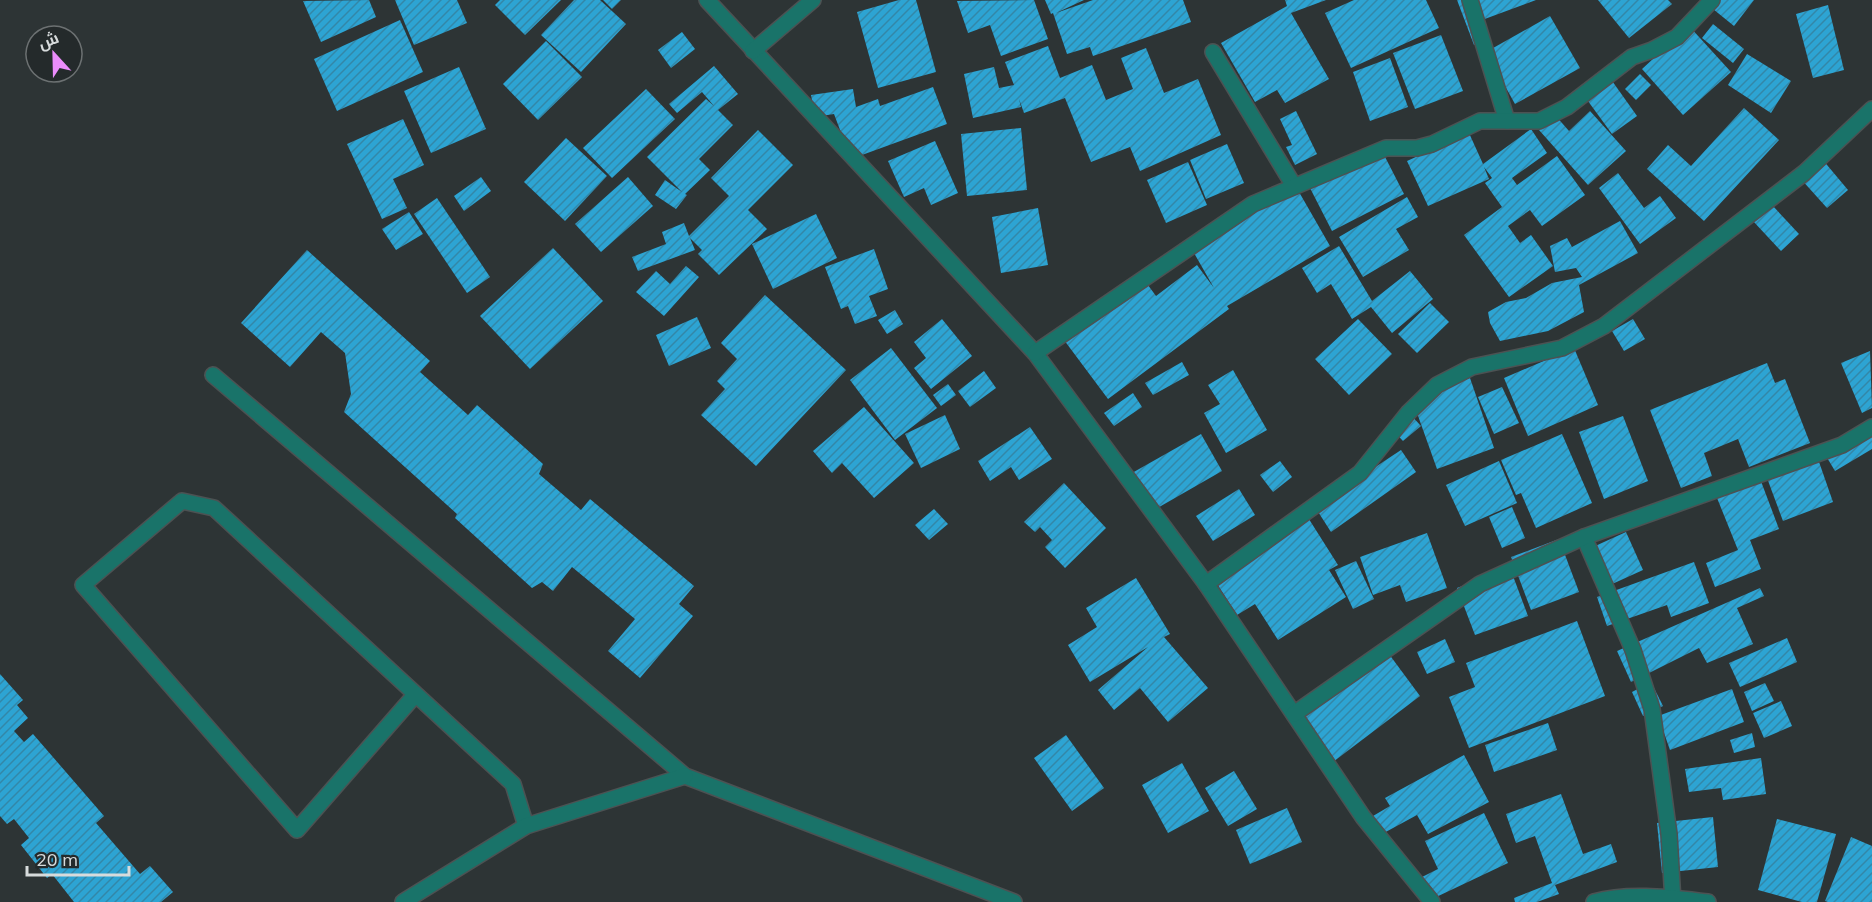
<svg xmlns="http://www.w3.org/2000/svg" width="1872" height="902" font-family="Mulish,Cairo,sans-serif">
<defs>
<pattern id="building-hatch" width="6" height="6" patternUnits="userSpaceOnUse" patternTransform="scale(1.5)"><rect width="6" height="6" fill="#2da4d3"/><path d="M-1 1l2-2M0 6l6-6M5 7l2-2" fill="none" stroke="#3387a8"/></pattern>
</defs>
<rect width="100%" height="100%" fill="#2d3435"/>
<g fill="url(#building-hatch)">
<path d="M369 0 376 17 321 42 303 1Z"/>
<path d="M395 0H457L467 23 414 45Z"/>
<path d="M500 0H561L525 35 495 5Z"/>
<path d="M574 0H600L626 24 581 72 541 35Z"/>
<path d="M603 0H621L612 9Z"/>
<path d="M899 0H916L936 72 878 88 857 12Z"/>
<path d="M1034 0 1048 39 1001 56 990 25 968 33 957 1Z"/>
<path d="M1045 0H1084L1056 13 1093 0H1183L1191 22 1093 56 1090 47 1067 54 1053 13 1051 14Z"/>
<path d="M1285 0H1326L1291 13 1329 79 1285 103 1277 90 1255 102 1221 43 1287 6Z"/>
<path d="M1354 0H1426L1439 28 1351 68 1325 13Z"/>
<path d="M1457 0H1536L1482 20 1490 39 1474 45Z"/>
<path d="M1598 0H1668L1672 4 1629 38Z"/>
<path d="M1720 0H1754L1734 26 1713 9Z"/>
<path d="M1828 5 1844 70 1813 78 1796 14Z"/>
<path d="M1550 16 1580 68 1515 104 1486 52Z"/>
<path d="M400 20 423 72 337 111 314 59Z"/>
<path d="M1713 24 1744 49 1733 63 1702 38Z"/>
<path d="M1689 26 1731 72 1683 115 1642 69Z"/>
<path d="M682 32 695 49 671 68 658 50Z"/>
<path d="M1441 35 1463 91 1415 109 1393 53Z"/>
<path d="M546 41 582 77 538 120 503 84Z"/>
<path d="M1048 46 1060 78 1092 65 1106 100 1133 89 1121 58 1146 48 1164 93 1198 79 1221 135 1140 171 1130 147 1091 162 1065 98 1024 113 1019 99 1021 107 973 118 964 74 994 67 999 88 1014 85 1005 62Z"/>
<path d="M1747 54 1791 81 1771 113 1728 85Z"/>
<path d="M1390 58 1408 107 1370 121 1353 72Z"/>
<path d="M714 66 738 94 718 110 733 125 699 159 710 170 685 194 687 195 676 209 655 195 665 180 682 192 647 157 706 99 714 106 702 92 677 113 669 104Z"/>
<path d="M459 67 486 129 431 153 404 91Z"/>
<path d="M1640 74 1651 85 1636 100 1625 89Z"/>
<path d="M1610 78 1637 116 1612 134 1585 97Z"/>
<path d="M933 87 947 124 851 159 834 114 815 117 811 95 853 89 856 107 878 99 880 106Z"/>
<path d="M646 89 675 119 612 178 583 148Z"/>
<path d="M1744 108 1779 140 1704 221 1647 169 1668 145 1691 166Z"/>
<path d="M1296 111 1317 154 1295 165 1286 147 1292 145 1280 119Z"/>
<path d="M1590 111 1626 151 1588 185 1539 130 1555 115 1569 131Z"/>
<path d="M403 119 424 165 393 179 407 208 382 219 347 144Z"/>
<path d="M1021 128 1027 190 967 196 961 134Z"/>
<path d="M1531 129 1547 153 1512 178 1517 185 1557 156 1585 195 1542 226 1530 210 1508 226 1520 243 1531 235 1553 266 1509 297 1464 235 1502 207 1485 183 1492 178 1484 167 1489 179 1428 206 1407 161 1469 133 1483 164Z"/>
<path d="M758 130 793 165 748 210 767 229 719 275 698 254 702 250 690 238 695 250 638 271 632 257 666 244 662 232 684 223 689 236 729 196 711 178Z"/>
<path d="M566 138 607 176 565 221 524 182Z"/>
<path d="M935 141 958 193 931 205 924 188 904 197 888 161Z"/>
<path d="M1227 144 1244 183 1206 199 1190 160Z"/>
<path d="M1382 151 1404 194 1332 231 1310 188Z"/>
<path d="M1822 159 1848 190 1827 208 1800 178Z"/>
<path d="M1188 162 1207 205 1166 223 1147 180Z"/>
<path d="M1618 173 1644 208 1660 196 1676 218 1640 244 1599 188Z"/>
<path d="M481 177 491 191 464 211 454 196Z"/>
<path d="M628 177 653 206 601 252 575 224Z"/>
<path d="M1295 185 1330 246 1227 306 1229 309 1108 399 1064 340 1145 281 1156 296 1197 265 1214 288 1190 246Z"/>
<path d="M1407 197 1418 217 1396 229 1409 250 1363 277 1339 237Z"/>
<path d="M437 198 490 277 467 293 414 214Z"/>
<path d="M1772 205 1799 234 1781 251 1753 221Z"/>
<path d="M1038 208 1048 265 1001 273 992 217Z"/>
<path d="M409 212 423 234 396 250 382 229Z"/>
<path d="M816 214 837 258 773 289 752 244Z"/>
<path d="M1620 221 1638 253 1579 285 1584 312 1548 331 1500 341 1490 323 1488 312 1506 302 1526 298 1552 283 1582 277 1576 268 1555 272 1550 246 1567 238 1572 247Z"/>
<path d="M1339 246 1372 301 1410 271 1433 299 1392 333 1371 307 1352 319 1331 284 1317 293 1302 268Z"/>
<path d="M553 248 603 301 530 369 480 316Z"/>
<path d="M874 249 888 289 869 296 877 316 855 324 848 306 841 309 825 267Z"/>
<path d="M307 250 430 361 420 372 468 415 477 405 543 464 539 474 581 510 590 499 694 586 679 604 693 616 640 678 608 651 635 619 572 567 553 591 542 582 532 588 455 518 457 514 344 412 351 394 345 353 321 332 290 367 241 323Z"/>
<path d="M686 266 699 277 664 316 636 292 656 271 670 284Z"/>
<path d="M765 295 846 370 756 466 701 415 725 389 717 381 737 359 721 343Z"/>
<path d="M1430 303 1449 322 1417 353 1398 334Z"/>
<path d="M895 310 903 324 887 334 878 320Z"/>
<path d="M697 317 711 348 669 366 656 335Z"/>
<path d="M942 319 972 356 931 389 914 368 926 358 914 342Z"/>
<path d="M1358 319 1392 354 1349 395 1315 359Z"/>
<path d="M1633 319 1645 339 1624 351 1612 331Z"/>
<path d="M891 348 937 408 895 440 850 380Z"/>
<path d="M1574 348 1598 405 1528 436 1504 378Z"/>
<path d="M1870 351 1872 408 1862 413 1841 363Z"/>
<path d="M1182 362 1189 375 1153 395 1145 383Z"/>
<path d="M1767 363 1775 383 1785 379 1810 443 1749 467 1738 439 1704 453 1712 476 1681 488 1650 410Z"/>
<path d="M1233 370 1267 430 1226 453 1204 413 1220 404 1208 385Z"/>
<path d="M984 371 996 388 970 407 958 391Z"/>
<path d="M1470 378 1494 448 1437 469 1412 399Z"/>
<path d="M948 384 956 395 941 406 933 395Z"/>
<path d="M1502 387 1519 423 1494 434 1478 397Z"/>
<path d="M1133 393 1142 407 1114 426 1104 413Z"/>
<path d="M864 407 914 463 874 498 842 463 832 473 813 451Z"/>
<path d="M1408 412 1421 426 1403 441 1390 427Z"/>
<path d="M945 415 960 449 921 468 905 434Z"/>
<path d="M1623 416 1648 481 1604 499 1579 432Z"/>
<path d="M1030 427 1052 459 1019 480 1011 467 990 481 978 461Z"/>
<path d="M1872 429V449L1835 471 1826 456Z"/>
<path d="M1201 434 1222 471 1154 510 1132 473Z"/>
<path d="M1562 434 1592 503 1536 528 1521 493 1516 495 1501 460Z"/>
<path d="M1401 450 1416 472 1331 532 1315 507Z"/>
<path d="M1818 459 1833 502 1783 521 1767 478Z"/>
<path d="M1280 461 1292 477 1273 492 1260 475Z"/>
<path d="M1499 461 1517 503 1465 526 1446 485Z"/>
<path d="M1759 476 1779 529 1750 540 1761 569 1715 587 1706 563 1738 550 1715 493Z"/>
<path d="M1064 483 1106 528 1065 568 1045 547 1052 540 1040 527 1035 532 1024 522Z"/>
<path d="M1239 489 1255 515 1213 541 1196 516Z"/>
<path d="M1512 507 1525 538 1502 548 1489 517Z"/>
<path d="M934 509 948 524 929 540 915 525Z"/>
<path d="M1307 516 1338 565 1329 570 1346 597 1278 640 1255 604 1237 615 1212 576Z"/>
<path d="M1626 532 1643 570 1599 590 1582 552Z"/>
<path d="M1427 533 1447 588 1406 602 1400 585 1373 595 1360 557Z"/>
<path d="M1559 539 1579 592 1531 610 1511 557Z"/>
<path d="M1356 561 1374 599 1353 609 1335 570Z"/>
<path d="M1694 562 1709 603 1671 617 1667 605 1607 626 1597 597Z"/>
<path d="M1510 568 1528 616 1475 635 1457 588Z"/>
<path d="M1136 578 1170 634 1164 637 1208 688 1168 722 1140 688 1114 710 1098 690 1148 647 1090 682 1068 645 1097 627 1086 608Z"/>
<path d="M1760 588 1764 596 1737 608 1753 644 1707 663 1699 648 1631 682 1617 651Z"/>
<path d="M1577 621 1605 696 1469 748 1449 697 1475 687 1466 663Z"/>
<path d="M1787 638 1797 662 1740 687 1729 663Z"/>
<path d="M1445 639 1455 662 1427 674 1417 652Z"/>
<path d="M1383 646 1420 696 1329 765 1291 714Z"/>
<path d="M0 674 23 700 17 705 28 718 14 731 24 742 33 734 104 816 96 823 140 874 150 866 173 892 161 902H74L52 874 47 878 21 845 29 838 14 819 7 824 0 816Z"/>
<path d="M1651 682 1663 706 1643 716 1632 692Z"/>
<path d="M1765 683 1774 701 1752 711 1744 692Z"/>
<path d="M1732 689 1744 722 1670 750 1658 716Z"/>
<path d="M1781 701 1792 726 1764 738 1753 713Z"/>
<path d="M1548 723 1557 750 1494 772 1485 745Z"/>
<path d="M1752 733 1755 747 1734 753 1730 740Z"/>
<path d="M1066 735 1104 788 1072 811 1034 758Z"/>
<path d="M1464 755 1489 802 1428 834 1417 815 1382 834 1373 816 1390 806 1385 798Z"/>
<path d="M1761 758 1766 794 1723 800 1721 788 1689 792 1685 769Z"/>
<path d="M1182 763 1209 811 1168 833 1142 785Z"/>
<path d="M1234 771 1257 809 1228 826 1205 788Z"/>
<path d="M1561 794 1583 854 1611 844 1617 862 1555 885 1559 894 1537 902H1515L1514 898 1552 883 1535 836 1516 843 1506 814Z"/>
<path d="M1287 808 1302 842 1250 864 1236 830Z"/>
<path d="M1484 813 1508 863 1432 899 1422 877 1438 869 1425 841Z"/>
<path d="M1713 817 1718 867 1662 873 1657 823Z"/>
<path d="M1777 819 1836 834 1817 902H1802L1758 890Z"/>
<path d="M1851 837 1872 846V902H1828L1825 901Z"/>
</g>
<g fill="none" stroke-linecap="round" stroke-linejoin="round">
<g stroke="#4c5253" stroke-width="18">
<g id="street">
<path d="M707 0 1035 353 1206 584 1363 817 1432 902"/>
<path d="M1470 0 1507 121"/>
<path d="M753 51 813 0"/>
<path d="M1213 52 1294 186"/>
<path d="M1035 353 1253 204 1386 148H1417L1432 144 1480 121H1539L1567 107 1632 57 1652 50 1677 37 1712 0"/>
<path d="M213 375 685 776 1014 902"/>
<path d="M1584 537 1633 650 1652 709 1669 834 1673 902"/>
<path d="M1206 584 1360 473 1408 413 1437 385 1472 367 1562 348 1604 326 1804 173 1872 109"/>
<path d="M415 695 297 830 83 585 182 501 214 508 513 784 526 826"/>
<path d="M1294 714 1480 584 1584 537 1842 445 1872 427"/>
<path d="M403 902 526 826 685 776"/>
<path d="M1594 902C1629 892 1672 898 1708 902"/>
</g>
</g>
<use href="#street" stroke="#197369" stroke-width="15"/>
</g>
<g transform="translate(54 54) rotate(338)"><circle r="28" fill="#242a2b" stroke="#6c7172" stroke-width="1.5"/>
<path d="M0-4.5L10 22L0 15L-10 22Z" fill="#eb8cfb"/>
<text y="-9" font-size="16" font-weight="bold" text-anchor="middle" fill="#d7dbdc">ش</text>
</g>
<path d="M27 866v9h102v-9" fill="none" stroke="#d7dbdc" stroke-width="3"/>
<text x="36" y="866" font-size="18" fill="#d7dbdc" stroke="#242a2b" stroke-width="4.5" paint-order="stroke">20 m</text>
</svg>
